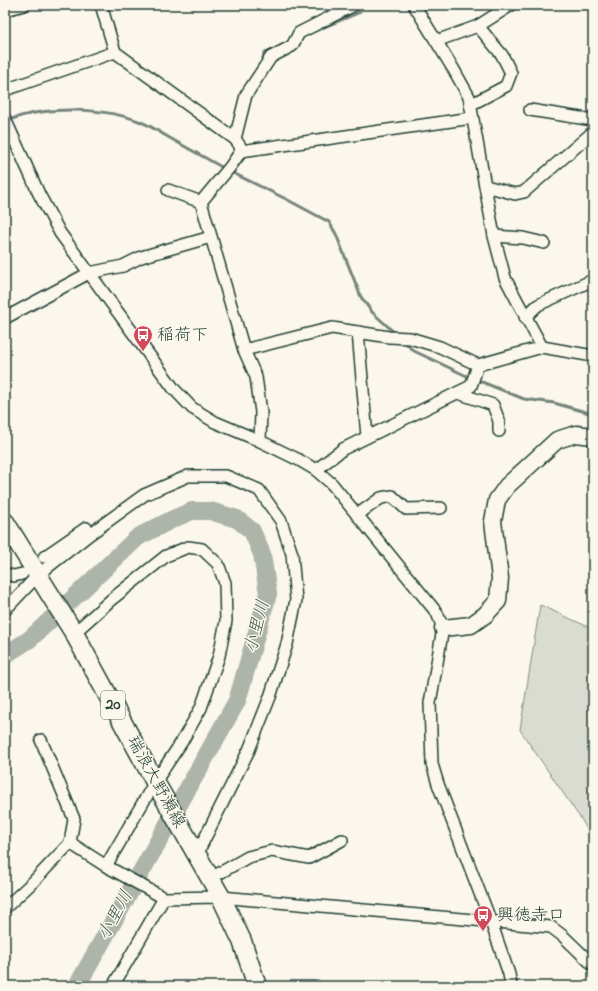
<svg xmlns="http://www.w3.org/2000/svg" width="598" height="991" font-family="'Indie Flower','Klee One',sans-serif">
<rect width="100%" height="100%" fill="#fbf7ec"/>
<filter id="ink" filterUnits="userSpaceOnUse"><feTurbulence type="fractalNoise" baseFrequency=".025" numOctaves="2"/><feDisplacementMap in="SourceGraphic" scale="8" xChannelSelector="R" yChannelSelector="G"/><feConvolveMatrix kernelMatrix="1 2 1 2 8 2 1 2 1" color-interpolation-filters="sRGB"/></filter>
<g filter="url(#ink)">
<path fill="#dbdcd1" stroke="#7d8c82" d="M540 605 593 629V841L583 822 520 730Z"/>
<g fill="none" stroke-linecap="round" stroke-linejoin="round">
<g stroke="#74847b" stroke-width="3">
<path d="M312 32 360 12"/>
<path d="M262 63 264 53 279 47"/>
<path d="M9 120C45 106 105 107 141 122 151 126 159 132 168 137 187 148 206 158 225 169"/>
<path d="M236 168 244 158"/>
<path d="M229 171 286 199 329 222 336 234 361 297 372 312 396 334"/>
<path d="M403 341 414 351 471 378"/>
<path d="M477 380 524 399 554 403 593 414"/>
</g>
<path stroke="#adb4aa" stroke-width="18" d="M5 655 30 639 138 537 173 519 192 511H210L237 519 252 531 262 554 268 594 237 701 77 986"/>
<g stroke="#1f3d34" stroke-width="14">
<g id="street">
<path d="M101 5 115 52 235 139 240 146 241 151"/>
<path d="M414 5 454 70 469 97 494 236 505 278 542 347"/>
<path d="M5 10 24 5"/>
<path d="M478 26 511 5"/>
<path d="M436 41 478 26 502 55 511 73 506 86 470 105"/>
<path d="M5 90 115 52"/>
<path d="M530 110 593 120"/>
<path d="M5 119 39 194 60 233 174 389 192 408 215 422 260 441 299 460 316 470 332 484 437 613 443 628 430 703 432 764 438 784 491 922 509 974 511 986"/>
<path d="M235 139 246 95 271 57 292 46 299 33 354 5"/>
<path d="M486 186 515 194 524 192 593 132"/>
<path d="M168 190 201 202"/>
<path d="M494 236 523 238 544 243"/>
<path d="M525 317 538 305 593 280"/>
<path d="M5 318 89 273 123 266 141 257 211 237"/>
<path d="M358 332 367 437"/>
<path d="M244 350 332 328 389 337 410 338 440 347 478 365 542 347 593 356"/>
<path d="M458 393 493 405 499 421V431"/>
<path d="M260 441 261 412 256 377 244 350 201 202 230 167 241 151 472 118"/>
<path d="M316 470 343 449 471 386 478 365"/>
<path d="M357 515 381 498 392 496 406 509 441 508"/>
<path d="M44 557 86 528 89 531"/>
<path d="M5 574 14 576 22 574"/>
<path d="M5 610 39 574 90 534 144 495 188 476H226L259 490 281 521 292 554 296 600 287 644 270 697 249 750 197 854"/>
<path d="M74 633 112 599 166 556 188 547 202 549 218 564 225 583 226 621 219 656 201 708 181 743 155 782 106 866"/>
<path d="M41 740 74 819 70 843 106 866 164 898 221 897 551 927 563 936 593 965"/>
<path d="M211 878 248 857 272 851 309 858 342 840"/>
<path d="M5 908 34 881 70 843"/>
<path d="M113 986 164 898"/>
</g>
</g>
<g stroke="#1f3d34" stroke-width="19">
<path id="secondary" d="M443 628 471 625 485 615 498 601 500 578 493 521 497 500 507 486 557 440 576 434 593 436"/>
</g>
<g stroke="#1f3d34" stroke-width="21">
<path id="primary" d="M5 522 74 633 155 782 221 897 242 941 257 986"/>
</g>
<use href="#street" stroke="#fbf7ec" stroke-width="11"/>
<use href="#secondary" stroke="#fbf7ec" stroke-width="16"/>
<use href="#primary" stroke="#fbf7ec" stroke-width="18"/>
</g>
</g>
<defs>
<g id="bus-pin" transform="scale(1)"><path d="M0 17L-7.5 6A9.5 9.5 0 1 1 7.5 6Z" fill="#d1495b" stroke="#fbf7ec"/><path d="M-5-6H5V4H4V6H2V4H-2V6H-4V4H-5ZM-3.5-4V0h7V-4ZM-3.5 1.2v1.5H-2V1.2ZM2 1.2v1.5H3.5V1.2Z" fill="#fff"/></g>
</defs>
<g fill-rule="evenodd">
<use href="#bus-pin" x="143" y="335"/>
<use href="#bus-pin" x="483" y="915"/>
</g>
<g text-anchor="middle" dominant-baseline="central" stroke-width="3" stroke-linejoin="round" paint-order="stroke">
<rect fill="#fbf7ec" stroke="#61756b" stroke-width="1" x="101" y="691" width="24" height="28" rx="3"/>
<g font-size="16" font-weight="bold" fill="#1f3d34">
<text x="113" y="705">20</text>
</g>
<g font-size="17" fill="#1f3d34" stroke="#fbf7ec" text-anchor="start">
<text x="157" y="335">稲荷下</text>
<text x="497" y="915">興徳寺口</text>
</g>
<g font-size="17" fill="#1f3d34" stroke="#fbf7ec">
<text transform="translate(156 782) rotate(61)">瑞浪大野瀬線</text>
</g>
<g font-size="18" font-style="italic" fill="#425b52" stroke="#fbf7ec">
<text transform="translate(258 627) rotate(-75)">小里川</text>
<text transform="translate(116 916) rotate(-61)">小里川</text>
</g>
</g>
<rect width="598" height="991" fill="none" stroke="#fbf7ec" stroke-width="20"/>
<rect x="10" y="10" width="578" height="971" fill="none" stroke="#1f3d34" stroke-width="1.5" filter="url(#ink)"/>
</svg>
